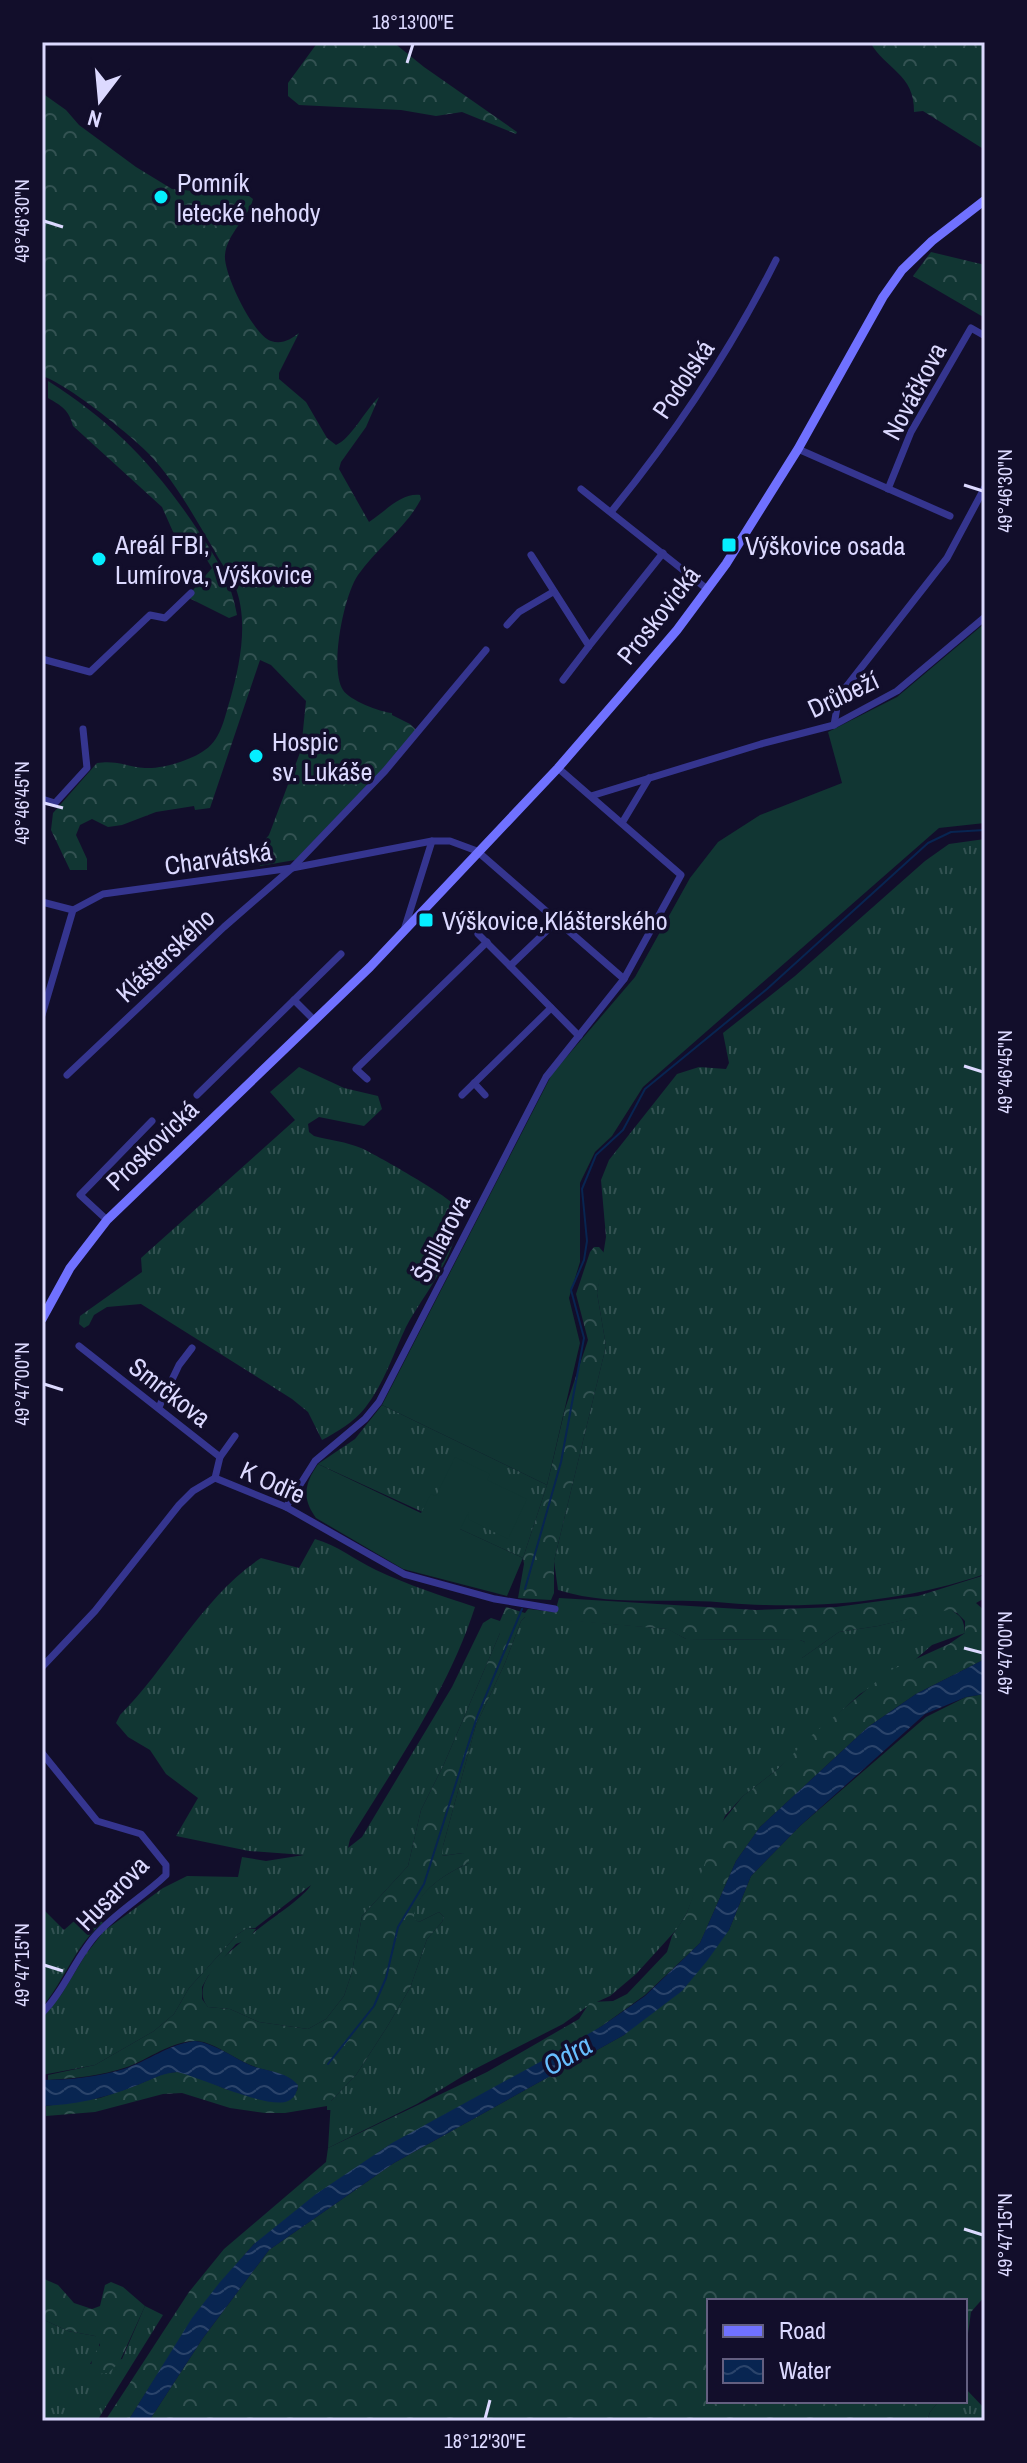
<svg xmlns="http://www.w3.org/2000/svg" width="1027" height="2463" font-family="'Archivo Narrow',sans-serif">
<defs>
<pattern id="grass-tufts" width="24" height="20" patternUnits="userSpaceOnUse" patternTransform="scale(2)"><rect width="24" height="20" fill="#113633"/><path d="M3 7l-1-3M5 7V3M7 7l1-3M15 17l-1-3M17 17v-4M19 17l1-3" fill="none" stroke="#335252"/></pattern>
<pattern id="forest-crowns" width="20" height="18" patternUnits="userSpaceOnUse" patternTransform="scale(2)"><rect width="20" height="18" fill="#113633"/><path d="M2 6a3 3 0 1 1 6 0M12 15a3 3 0 1 1 6 0" fill="none" stroke="#335252"/></pattern>
<pattern id="water-waves" width="16" height="10" patternUnits="userSpaceOnUse" patternTransform="scale(2)"><rect width="16" height="10" fill="#082551"/><path d="M0 5q4-4 8 0t8 0" fill="none" stroke="#2b446b"/></pattern>
</defs>
<rect width="100%" height="100%" fill="#120e2b"/>
<g fill="url(#grass-tufts)">
<path d="M985 839V1574C916 1598 839 1607 766 1605 742 1605 717 1601 693 1601 647 1600 602 1604 558 1590L554 1561 606 1346 597 1293 606 1237 601 1180 609 1160 677 1074 699 1067 726 1069 729 1063 723 1033 795 976 925 861 949 844Z"/>
<path d="M299 1067 344 1088 378 1096 382 1109 364 1126 319 1117 308 1124 309 1132 314 1136C329 1140 347 1142 361 1148 373 1153 450 1197 454 1205 469 1244 422 1295 406 1327 393 1354 384 1384 365 1408 354 1422 337 1432 322 1440L308 1412 292 1399 141 1304 107 1307 94 1315 89 1325 84 1328 79 1324 80 1316 142 1272 141 1258 295 1120 270 1092Z"/>
<path d="M382 1405 547 1485 523 1558 318 1464 355 1439Z"/>
<path d="M315 1539C337 1545 355 1560 376 1570 408 1585 442 1596 475 1607 448 1691 396 1764 350 1839L348 1848 362 1837 452 1687 483 1623 491 1618 500 1621V1633L444 1764 421 1810 408 1866 362 1916 352 1972 344 1996 326 2019 308 2029 259 2022 230 2009 208 2007C176 1969 295 1912 311 1885L255 1928H247L237 1935 189 1988 174 2014 154 2031 95 2065 42 2075V2015L61 1995 86 1954 104 1931 163 1888 187 1876 238 1877 242 1857 266 1861 304 1855 249 1851 176 1836 198 1798 166 1774 150 1750 128 1737 116 1723 120 1715C168 1667 203 1596 261 1558L299 1568Z"/>
<path d="M948 1609C961 1615 964 1619 965 1633L932 1645 916 1659 860 1694 779 1768 743 1796 725 1816 686 1915 677 1929 636 1974 610 1996 588 2006 563 2024 473 2070 417 2104 328 2148 331 2101 356 2075 387 2027 410 1988 427 1939 442 1922 444 1917 439 1912 419 1922 413 1919C413 1893 448 1872 469 1863L463 1853 441 1856 443 1846 476 1725 505 1663 521 1621 525 1617H535L668 1629 686 1639 800 1640 805 1642 802 1658 839 1632 878 1626Z"/>
<path d="M42 1908 64 1930 89 1908 103 1923C76 1943 64 1982 42 2007Z"/>
<path d="M145 2306 163 2315 97 2421H42V2319L68 2331 95 2336 99 2340V2349L90 2364 122 2359Z"/>
<path d="M965 2388 985 2409V2421H927L930 2412 939 2401H965Z"/>
</g>
<g fill="url(#forest-crowns)">
<path d="M318 42H393L424 67 517 132 516 134 462 112 436 116 401 110 299 105 288 96V83Z"/>
<path d="M870 42H985V150L923 111 914 112C915 74 885 69 870 42Z"/>
<path d="M42 93 66 110 79 125 136 167 172 189 249 196 253 199C248 219 227 233 225 255 223 273 253 335 271 341 282 345 291 339 299 333L279 373V379L306 402 327 438 336 445C351 439 365 410 379 397L366 427 341 462 339 469 369 522C385 512 400 493 420 495L421 499C406 528 377 548 358 575 344 595 329 668 343 690 349 700 380 712 392 713V715L410 724 418 732 295 860 260 866 257 849 269 835 301 750 306 701 271 665 260 660 210 808 195 810 194 806 156 812 122 825 108 827 92 819 80 825 76 835 87 859V870H70L51 830 53 813 97 763C119 760 126 767 145 768 162 769 188 761 202 752 221 741 224 719 230 700 240 665 249 621 235 586 230 574 220 562 214 550 195 518 175 481 149 454 131 435 66 383 42 376Z"/>
<path d="M931 252 985 265V318L913 276Z"/>
<path d="M48 381C113 422 157 468 199 532 218 561 231 581 237 615L229 618 187 597 212 568 197 544 191 543 185 548 177 549 174 546V534L162 507 73 426C69 410 62 406 48 398Z"/>
<path d="M594 1247H599L605 1254 597 1293 606 1346 554 1561V1593L551 1600 518 1598 524 1564 523 1558 547 1485 565 1409 588 1340 576 1294 590 1252Z"/>
<path d="M985 1575V1598L976 1603 985 1611V1659L916 1694 868 1727 760 1827 736 1861 700 1943 645 1995 602 2026 254 2244C203 2301 169 2356 128 2421H105L189 2292 224 2249 326 2162 328 2148 487 2072 579 2019 590 2002 613 2001 627 1994 667 1952 672 1936 686 1915 718 1827 743 1796 779 1768 812 1735 889 1671 949 1644 965 1633V1621L957 1613 948 1610 878 1626 839 1632 802 1658 798 1655 805 1642 800 1640 686 1639 667 1629 525 1617 521 1621 505 1663 476 1725 443 1846 442 1856 463 1853 469 1856V1863C448 1872 413 1893 414 1919L419 1922 439 1912 444 1917 442 1922 427 1939 410 1988 387 2027 356 2075 331 2101V2110H327V2106L285 2113H265L230 2108 182 2093 163 2094 95 2112 46 2116V2106L100 2098 135 2086 165 2073 177 2072 193 2075 228 2090 297 2091 298 2086C288 2072 268 2072 253 2066 236 2060 214 2042 197 2041 173 2040 149 2059 127 2067 102 2076 74 2078 48 2080V2075L95 2065 154 2031 174 2014 189 1988 237 1935 247 1928 256 1929 247 1940 236 1944 208 1976 202 1987V1999L208 2007 230 2009 259 2022 308 2029 326 2019 344 1996 352 1972 362 1916 408 1866 421 1810 444 1764 500 1633V1621L506 1607 525 1613 528 1609 555 1612 559 1598 756 1610 836 1607 918 1596Z"/>
<path d="M985 1694V2296L971 2312 965 2355V2301H709V2401H939L930 2412 927 2421H149L203 2338 269 2250 394 2163 624 2035 729 1930 751 1876 800 1826 926 1717 966 1697Z"/>
<path d="M42 2278 58 2285 74 2303 92 2309 100 2306 105 2285 111 2282 123 2287 145 2306 119 2363 108 2373 98 2374 91 2368 92 2358 100 2345 95 2336 68 2331 42 2319Z"/>
</g>
<g fill="#113633">
<path d="M985 623V823L939 828 643 1087 612 1136 595 1152 580 1183V1262L569 1298 580 1343 547 1485 382 1405 552 1074 635 977 690 878 718 842 760 815 842 783 828 732 897 697Z"/>
<path d="M455 1457 490 1474 487 1480 527 1499 508 1539 468 1519 469 1512 460 1529 523 1558 507 1596 403 1569 316 1518C301 1498 305 1483 318 1464L421 1513 431 1494 436 1496Z"/>
</g>
<g fill="url(#water-waves)">
<path d="M985 1659V1694L966 1697 925 1714 800 1826 751 1876 729 1930 707 1961 682 1991 624 2035 394 2163 269 2250 203 2338 149 2421H128L192 2318 220 2282 254 2244 316 2194 392 2143 549 2057 602 2026 645 1996 700 1943 736 1861 760 1827 868 1727 916 1694Z"/>
<path d="M195 2041C215 2043 233 2058 252 2066 267 2071 288 2072 298 2085 297 2092 295 2098 288 2101 268 2110 200 2077 177 2072 161 2073 149 2081 135 2086 106 2098 73 2105 42 2106V2080C69 2080 98 2077 124 2069 148 2061 169 2044 195 2041Z"/>
</g>
<g fill="none" stroke-linecap="round" stroke-linejoin="round">
<g stroke="#082551" stroke-width="2">
<path d="M525 1589 561 1462 584 1338 571 1290 584 1260 587 1241 582 1189 596 1155 623 1130 645 1089 767 989 928 843 951 832 985 830"/>
<path d="M328 2064 374 2006 386 1978 398 1927 424 1884 477 1717 522 1609"/>
</g>
<g stroke="#35358f" stroke-width="7">
<path d="M798 449 950 516"/>
<path d="M581 489 707 589"/>
<path d="M888 489 911 432 971 328 985 336"/>
<path d="M611 512C674 435 731 350 776 260"/>
<path d="M531 555 589 646 563 680"/>
<path d="M507 625 519 612 553 592"/>
<path d="M589 646 663 553"/>
<path d="M42 659 90 672 150 615 165 618 191 593"/>
<path d="M834 725 839 696 947 558 985 487"/>
<path d="M591 796 761 744 834 725 897 691 985 617"/>
<path d="M42 799 55 803 87 768 83 729"/>
<path d="M622 823 649 778"/>
<path d="M42 902 73 910"/>
<path d="M404 930 432 841"/>
<path d="M478 934 510 966 557 921"/>
<path d="M510 966 579 1036"/>
<path d="M294 1000 313 1019"/>
<path d="M42 1015 73 910 103 894 292 868 432 841H450L477 851 624 979"/>
<path d="M67 1075 224 927 292 868 385 771 486 650"/>
<path d="M367 1079 356 1069 487 942"/>
<path d="M474 1083 485 1095"/>
<path d="M197 1095 341 954"/>
<path d="M462 1095 551 1008"/>
<path d="M107 1220 80 1195 152 1121"/>
<path d="M79 1346 220 1457 215 1478"/>
<path d="M159 1407 179 1365 192 1348"/>
<path d="M220 1457 235 1436"/>
<path d="M286 1507 315 1461 365 1419 379 1402 546 1077 624 979 681 875 558 768"/>
<path d="M42 1667 95 1611 179 1505 193 1491 215 1478 286 1507 404 1574 495 1599 555 1609"/>
<path d="M42 1753 97 1821 141 1834 166 1865V1875C143 1897 116 1912 95 1936 75 1959 64 1991 42 2013"/>
</g>
<path stroke="#7071ff" stroke-width="9" d="M42 1319 70 1268 107 1220 370 967 558 768 623 693 677 630 726 564 798 449 883 297 902 270 932 241 985 200"/>
</g>
<path fill="none" stroke="#dcd9ff" stroke-width="3" d="M407 63 413 44M44 221 63 227M964 485 983 491M44 803 63 808M964 1066 983 1072M44 1384 63 1390M964 1648 983 1653M44 1965 63 1971M964 2229 983 2235M485 2419 490 2400"/>
<g fill="#05eeff" stroke="#120e2b" stroke-width="3">
<circle cx="161" cy="197" r="8"/>
<rect x="721" y="537" width="16" height="16" rx="4"/>
<circle cx="99" cy="559" r="8"/>
<circle cx="256" cy="756" r="8"/>
<rect x="418" y="912" width="16" height="16" rx="4"/>
</g>
<g text-anchor="middle" dominant-baseline="central" stroke-width="7" stroke-linejoin="round" paint-order="stroke">
<g font-size="26" fill="#dcd9ff" stroke="#120e2b" text-anchor="start">
<text x="177" y="182">Pomník<tspan x="177" dy="30">letecké nehody</tspan></text>
<text x="115" y="544">Areál FBI,<tspan x="115" dy="30">Lumírova, Výškovice</tspan></text>
<text x="745" y="545">Výškovice osada</text>
<text x="272" y="741">Hospic<tspan x="272" dy="30">sv. Lukáše</tspan></text>
<text x="442" y="920">Výškovice,Klášterského</text>
</g>
<g font-size="26" fill="#dcd9ff" stroke="#120e2b">
<text transform="translate(683 379) rotate(-56)">Podolská</text>
<text transform="translate(914 391) rotate(-62)">Nováčkova</text>
<text transform="translate(658 615) rotate(-52)">Proskovická</text>
<text transform="translate(843 694) rotate(-25)">Drůbeží</text>
<text transform="translate(218 858) rotate(-8)">Charvátská</text>
<text transform="translate(165 955) rotate(-43)">Klášterského</text>
<text transform="translate(152 1145) rotate(-44)">Proskovická</text>
<text transform="translate(441 1238) rotate(-63)">Špillarova</text>
<text transform="translate(170 1392) rotate(38)">Smrčkova</text>
<text transform="translate(273 1482) rotate(24)">K Odře</text>
<text transform="translate(112 1893) rotate(-46)">Husarova</text>
</g>
<g font-size="28" font-style="italic" fill="#67beff" stroke="#120e2b">
<text transform="translate(567 2055) rotate(-30)">Odra</text>
</g>
</g>
<rect width="1027" height="2463" fill="none" stroke="#120e2b" stroke-width="88"/>
<rect x="707" y="2299" width="260" height="104" fill="#120e2b" stroke="#635f80" stroke-width="2"/>
<rect x="723" y="2325" width="40" height="12" fill="#7071ff" stroke="#635f80" stroke-width="2"/>
<text x="779" y="2339" font-size="24" fill="#dcd9ff">Road</text>
<rect x="723" y="2359" width="40" height="24" fill="url(#water-waves)" stroke="#635f80" stroke-width="2"/>
<text x="779" y="2379" font-size="24" fill="#dcd9ff">Water</text>
<g transform="translate(100 100) rotate(196)" stroke="#120e2b" stroke-width="6" paint-order="stroke">
<path d="M0-6L14 30L0 20L-14 30Z" fill="#dcd9ff"/>
<text y="-12" font-size="22" font-weight="bold" text-anchor="middle" fill="#dcd9ff">N</text>
</g>
<rect x="44" y="44" width="939" height="2375" fill="none" stroke="#dcd9ff" stroke-width="3"/>
<g font-size="20" text-anchor="middle" fill="#dcd9ff">
<text x="413" y="29">18°13'00"E</text>
<text transform="translate(22 221) rotate(-90)" y="7">49°46'30"N</text>
<text transform="translate(1005 491) rotate(-90)" y="7">49°46'30"N</text>
<text transform="translate(22 803) rotate(-90)" y="7">49°46'45"N</text>
<text transform="translate(1005 1072) rotate(-90)" y="7">49°46'45"N</text>
<text transform="translate(22 1384) rotate(-90)" y="7">49°47'00"N</text>
<text transform="translate(1005 1653) rotate(-90)" y="7">49°47'00"N</text>
<text transform="translate(22 1965) rotate(-90)" y="7">49°47'15"N</text>
<text transform="translate(1005 2235) rotate(-90)" y="7">49°47'15"N</text>
<text x="485" y="2448">18°12'30"E</text>
</g>
</svg>
